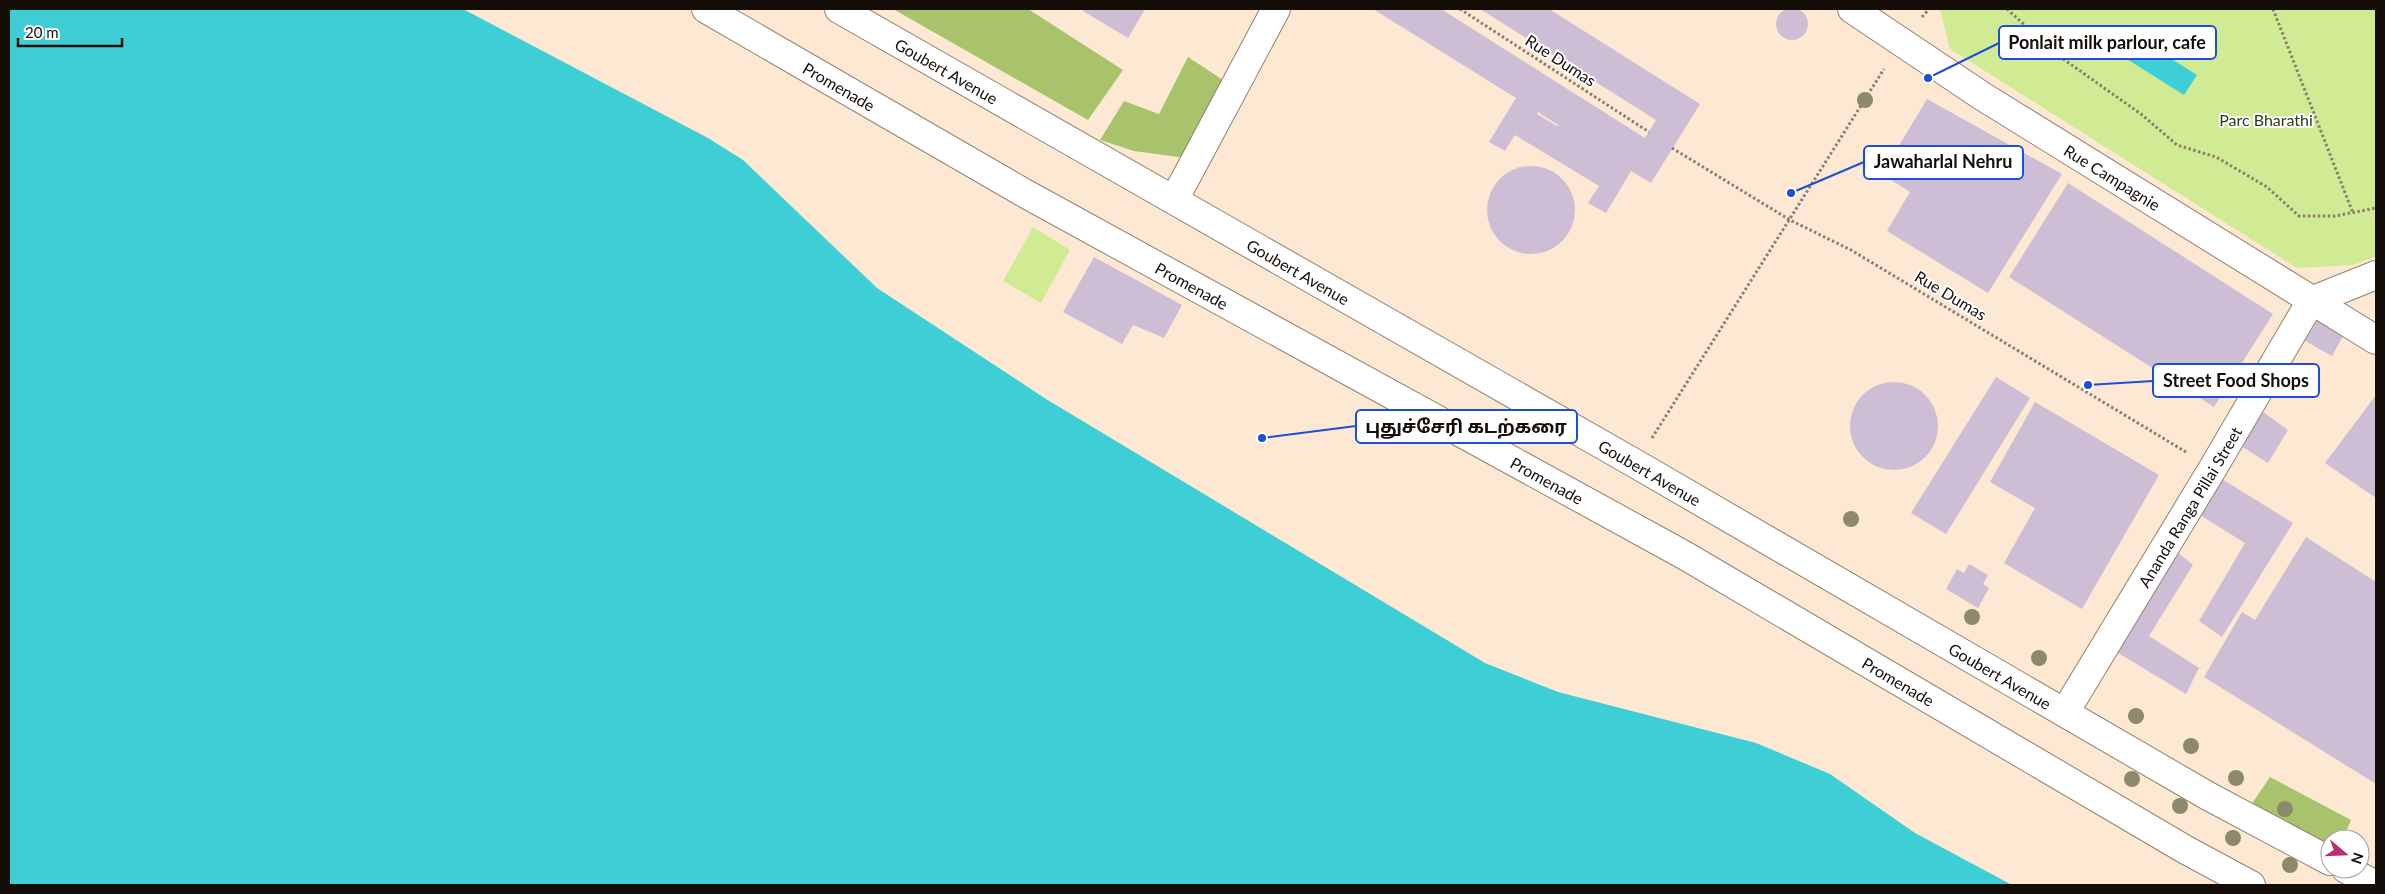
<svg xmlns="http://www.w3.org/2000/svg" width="2385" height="894" font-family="Lato,'Noto Sans Tamil',sans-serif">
<rect width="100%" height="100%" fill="#fde8d3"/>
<g fill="#d0eb93">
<path d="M1940 9H2376V256L2353 265 2297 268 1950 49Z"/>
<path d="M1033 227 1070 250 1041 303 1003 281Z"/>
</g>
<g fill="#a9c36c">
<path d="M893 9H1028L1123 70 1088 120Z"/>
<path d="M1188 57 1223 80 1186 158 1134 151 1100 140 1124 101 1159 114Z"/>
<path d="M2270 777 2351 820 2343 839H2330V847L2251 805Z"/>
</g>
<g fill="#3eced5">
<path d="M9 9H463L708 138 743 160 877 288 1046 399 1485 663 1558 692 1756 743 1830 774 1915 833 2012 885H9Z"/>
<path d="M2124 29 2197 75 2184 95 2111 49Z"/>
</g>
<g fill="#cebed5" fill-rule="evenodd">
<circle cx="1792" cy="24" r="16"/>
<path d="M1084 9H1145L1128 38 1083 11Z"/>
<path d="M1373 9H1441L1645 138 1656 120 1480 9H1549L1700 104 1651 183 1631 171 1606 213 1588 203 1599 186 1515 135 1505 151 1489 142 1516 98ZM1538 112 1558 125 1557 126 1537 114Z"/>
<path d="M1927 99 2062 174 1988 293 1887 231 1910 192 1882 174Z"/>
<circle cx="1531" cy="210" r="44"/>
<path d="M2068 183 2273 314 2214 407 2009 277Z"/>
<path d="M1094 257 1182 305 1164 338 1133 325 1122 344 1063 312Z"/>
<path d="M2323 311 2348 327 2332 356 2305 341Z"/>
<path d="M1996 377 2030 398 1946 534 1911 513Z"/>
<circle cx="1894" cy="426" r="44"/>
<path d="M2376 395V498L2325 463Z"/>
<path d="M2035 402 2159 475 2082 609 2004 563 2035 508 1990 482Z"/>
<path d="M2263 412 2288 430 2268 463 2241 446Z"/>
<path d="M2222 479 2293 523 2222 637 2199 621 2245 543 2200 515Z"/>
<path d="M2306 537 2376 582V784L2204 677 2242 612 2255 620Z"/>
<path d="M2176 551 2193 565 2149 636 2199 668 2186 694 2115 651Z"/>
<path d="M1969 564 1988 575 1983 584 1989 588 1978 608 1946 589 1957 569 1964 573Z"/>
</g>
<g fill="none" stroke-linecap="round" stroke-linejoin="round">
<g stroke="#94816e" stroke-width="30">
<g id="street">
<path id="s1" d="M706 9 1026 194 1684 555 2186 850 2251 885"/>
<path id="s2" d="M1852 9 1982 96 2376 340"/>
<path d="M1174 200 1276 9"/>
<path d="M2311 301 2376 275"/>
<path id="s3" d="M2065 712 2213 468 2311 301"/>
</g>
</g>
<g stroke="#94816e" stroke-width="30">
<g id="secondary">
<path id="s4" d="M839 9 1636 464 2208 796 2330 861"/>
<path d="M2346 869 2376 885"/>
</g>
</g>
<g stroke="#8b7d6f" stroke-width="3" stroke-dasharray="2.5 2.5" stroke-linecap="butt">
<path d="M1460 9 1649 132"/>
<path d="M2007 9 2059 56 2141 114 2177 145 2216 157 2267 187 2299 216H2335L2376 208"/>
<path d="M2273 9 2353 213"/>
<path d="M1922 17 1929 9"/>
<path d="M1672 148 1790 220 1851 250 2186 452"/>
<path d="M1652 438 1884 69"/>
</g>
<use href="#street" stroke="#fff" stroke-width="28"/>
<use href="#secondary" stroke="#fff" stroke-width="28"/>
</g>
<g fill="#8d896c">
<circle cx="1865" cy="100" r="8"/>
<circle cx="1851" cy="519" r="8"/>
<circle cx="1972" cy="617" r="8"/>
<circle cx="2039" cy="658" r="8"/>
<circle cx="2136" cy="716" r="8"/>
<circle cx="2191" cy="746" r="8"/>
<circle cx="2236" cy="778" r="8"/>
<circle cx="2132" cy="779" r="8"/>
<circle cx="2180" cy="806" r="8"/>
<circle cx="2285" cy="809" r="8"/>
<circle cx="2233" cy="838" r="8"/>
<circle cx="2290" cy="865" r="8"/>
</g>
<g text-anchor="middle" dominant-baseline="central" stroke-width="4" stroke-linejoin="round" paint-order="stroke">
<g font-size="16" fill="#150e08" stroke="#fff">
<text transform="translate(1561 60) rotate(33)">Rue Dumas</text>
<text stroke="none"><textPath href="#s4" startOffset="124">Goubert Avenue</textPath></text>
<text stroke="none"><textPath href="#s1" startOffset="154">Promenade</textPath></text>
<text stroke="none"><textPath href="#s2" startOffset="310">Rue Campagnie</textPath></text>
<text stroke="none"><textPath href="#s4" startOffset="529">Goubert Avenue</textPath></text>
<text stroke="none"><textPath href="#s1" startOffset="559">Promenade</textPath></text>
<text transform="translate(1951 295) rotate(31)">Rue Dumas</text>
<text stroke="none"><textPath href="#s4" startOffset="934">Goubert Avenue</textPath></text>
<text stroke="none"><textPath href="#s1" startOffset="964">Promenade</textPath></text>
<text stroke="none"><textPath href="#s3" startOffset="240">Ananda Ranga Pillai Street</textPath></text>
<text stroke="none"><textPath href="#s4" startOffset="1339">Goubert Avenue</textPath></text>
<text stroke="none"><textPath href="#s1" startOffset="1369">Promenade</textPath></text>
</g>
<g font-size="16" fill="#323c17" stroke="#fff">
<text x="2266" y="119">Parc Bharathi</text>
</g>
</g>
<path fill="none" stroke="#1d4ed8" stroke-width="2" d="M1928 78L1999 43M1791 193L1864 162M2088 385L2153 381M1262 438L1356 426"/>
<g fill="#1d4ed8" stroke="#fff" stroke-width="2">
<circle cx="1928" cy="78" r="5"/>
<circle cx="1791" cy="193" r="5"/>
<circle cx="2088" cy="385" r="5"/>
<circle cx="1262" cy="438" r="5"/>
</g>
<g fill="#fff" stroke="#1d4ed8" stroke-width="2">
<rect x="1999" y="26" width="217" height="33" rx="5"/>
<rect x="1864" y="146" width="159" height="33" rx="5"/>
<rect x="2153" y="364" width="166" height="33" rx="5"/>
<rect x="1356" y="410" width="221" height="33" rx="5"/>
</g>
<g font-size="18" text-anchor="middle" font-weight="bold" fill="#150e08">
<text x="2107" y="49">Ponlait milk parlour, cafe</text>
<text x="1943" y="168">Jawaharlal Nehru</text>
<text x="2236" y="387">Street Food Shops</text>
<text x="1466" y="433">புதுச்சேரி கடற்கரை</text>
</g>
<rect width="2385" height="894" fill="none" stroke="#150e08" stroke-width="20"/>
<g transform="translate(2345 854) rotate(109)"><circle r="24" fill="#ffffff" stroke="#a19f9c"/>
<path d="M0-4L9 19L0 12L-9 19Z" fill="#b8306f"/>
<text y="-8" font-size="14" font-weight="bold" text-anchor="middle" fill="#150e08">N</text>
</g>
<path d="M18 38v8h104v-8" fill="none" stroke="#150e08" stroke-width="2.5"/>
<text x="25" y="38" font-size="15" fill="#150e08" stroke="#ffffff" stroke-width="4" paint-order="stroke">20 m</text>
</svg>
